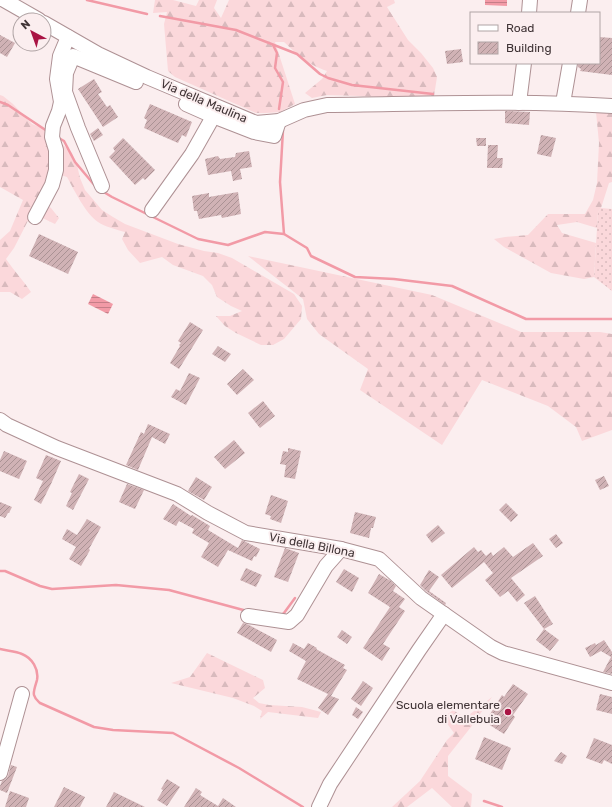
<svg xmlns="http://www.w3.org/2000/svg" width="612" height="807" font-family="Rubik,sans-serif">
<defs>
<pattern id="grass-dots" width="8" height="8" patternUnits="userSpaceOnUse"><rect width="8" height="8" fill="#fbd8db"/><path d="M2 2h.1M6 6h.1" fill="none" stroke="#d8babd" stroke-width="1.8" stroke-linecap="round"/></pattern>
<pattern id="forest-firs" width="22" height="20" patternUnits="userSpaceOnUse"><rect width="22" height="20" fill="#fbd8db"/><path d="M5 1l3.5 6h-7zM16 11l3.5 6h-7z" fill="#d8babd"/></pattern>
<pattern id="water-rules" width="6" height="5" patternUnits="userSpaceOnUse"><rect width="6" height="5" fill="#f29aa6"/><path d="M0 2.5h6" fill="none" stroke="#c57e88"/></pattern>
<pattern id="building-hatch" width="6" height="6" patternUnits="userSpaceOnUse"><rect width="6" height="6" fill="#d0b2b5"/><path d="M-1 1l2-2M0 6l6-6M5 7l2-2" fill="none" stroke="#aa9294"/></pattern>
</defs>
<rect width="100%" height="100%" fill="#fbeeef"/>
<path fill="url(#grass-dots)" d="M601 208 612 209V291L594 277 598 212Z"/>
<g fill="url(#forest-firs)">
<path d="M155 0H173L196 6 199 0H217L214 8 221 18 229 0H394L395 3 387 7 408 40 421 53 433 68 437 77 434 96 425 98 327 95 312 98 305 93 322 79 327 71C307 64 299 56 284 42H275L295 104 280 112 266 113H256L175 77 168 71 164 24 167 12 153 13Z"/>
<path d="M0 95 3 96 13 104 32 124 45 129 72 153 77 165 80 178 85 190 102 210 113 217 125 224 178 244 204 251 218 253 232 258 294 294 302 306 301 319 284 339 273 345H261L236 333 225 326 216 316H230L242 311 231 306 217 297 212 285 203 276 173 265 162 257 140 263 128 250 122 239 125 232C118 230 103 226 98 222 86 214 74 190 67 177L54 173 40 200 51 208 59 218 55 224 32 213 14 248 6 259C14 271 23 280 31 292L22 299 10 292H0V240L10 231 23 200 0 187Z"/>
<path d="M596 112 612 114V182L609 183 601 208 598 212 597 228 577 222 557 225 562 233 596 243 594 277 584 279 551 273 504 247 494 239 505 237 528 235 548 214H585L593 200 597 183 599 143Z"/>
<path d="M248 256 432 295 521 332H600L612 334V430L582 441 576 427 548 406 482 380 442 445 360 390 368 369 319 334 307 319 303 299Z"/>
<path d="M207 653 263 680 265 688 253 698 259 703 269 705 302 707 321 712 318 718 268 712 260 719 262 711 254 706 233 698 171 683 190 677Z"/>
<path d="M492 697 471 727 448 756V776L472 794 471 807H452L432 788 407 807H392L420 781 447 740 454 733 443 718 453 710 465 718Z"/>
</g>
<g fill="url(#water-rules)">
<path d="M485 0H507V6L485 5Z"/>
<path d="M93 294 113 304 108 314 88 304Z"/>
</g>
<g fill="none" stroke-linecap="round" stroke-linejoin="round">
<g stroke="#f29aa6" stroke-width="2.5">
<path d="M87 0 147 14"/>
<path d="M160 16 236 30 297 54 320 74 328 78 352 85 433 94"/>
<path d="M273 45 277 53 275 68 283 82 279 109"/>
<path d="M0 102 8 105 47 131"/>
<path d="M283 130 280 182 284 234"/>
<path d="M57 137 64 141 75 162 96 187"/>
<path d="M102 191 112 197 198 239 228 245 265 232 284 234 307 248 311 256 355 277 394 279 452 286 526 319H612"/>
<path d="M0 571H5L40 586 52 589 116 585 169 590 247 611"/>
<path d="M280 616 284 613 295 598"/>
<path d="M0 649C7 651 15 651 22 654 32 658 39 669 37 680 36 684 33 691 34 695 35 699 38 701 40 703L94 727 113 730 173 733 239 768 303 807"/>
<path d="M484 801 502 807"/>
</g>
</g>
<g fill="url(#building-hatch)">
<path d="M0 35 15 43 7 57 0 53Z"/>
<path d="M599 37 612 38V75L580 71 581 69 578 67V63H599Z"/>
<path d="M461 49 463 62 447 64 445 51Z"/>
<path d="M94 79 102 92 98 94 107 107 110 105 118 117 103 127 78 89Z"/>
<path d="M150 104 192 122 186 137 182 135 178 143 144 128 147 120 144 118Z"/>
<path d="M505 111 530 112 529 125 505 123Z"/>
<path d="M98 128 103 135 94 141 90 134Z"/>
<path d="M541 135 556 138 551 157 537 154Z"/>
<path d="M123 138 155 170 145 180 143 178 135 185 109 157 115 151 113 148Z"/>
<path d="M476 138H486V146H477Z"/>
<path d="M488 145H498L497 158H503L502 168H487Z"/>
<path d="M249 151 252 167 240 169 242 179 233 181 231 171 208 175 205 159 218 156 220 159 235 157 236 153Z"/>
<path d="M238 192 241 214 222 218 221 215 199 219 197 211H194L192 196 209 193V197Z"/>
<path d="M39 234 78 252 68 274 29 256Z"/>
<path d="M190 322 203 330 179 369 170 363 180 346 179 345 181 343 178 341Z"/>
<path d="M218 346 231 354 225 362 212 354Z"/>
<path d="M243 369 254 380 237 395 227 384Z"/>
<path d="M189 373 200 378 186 405 171 397 176 389 180 391Z"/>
<path d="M263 401 275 416 260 428 248 413Z"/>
<path d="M148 424 170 434 165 444 152 437 138 470 126 465 141 432 144 434Z"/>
<path d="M234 440 245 453 225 469 214 457Z"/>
<path d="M288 448 301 451 295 479 284 477 286 465 280 464 283 451 288 452Z"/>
<path d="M4 451 27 461 19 479 0 471V460Z"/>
<path d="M46 455 61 461 51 484 41 504 34 500 43 481 36 478Z"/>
<path d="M79 474 89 479 73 510 66 506 72 493 70 492Z"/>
<path d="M604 476 609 486 600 490 595 480Z"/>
<path d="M196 477 212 487 204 500 188 491Z"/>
<path d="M127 484 144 490 135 509 119 502Z"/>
<path d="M271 495 288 501 281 523 270 519 271 516 265 514Z"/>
<path d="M0 502 12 507 9 513H8L5 518 0 516Z"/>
<path d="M506 503 518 515 511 522 499 510Z"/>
<path d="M173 504 191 516 192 515 210 526 208 530 238 548 242 540 260 549 256 557 254 556 252 561 228 550 218 567 201 557 209 543 192 533 194 529 179 521 176 526 163 519Z"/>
<path d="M355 512 376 517 373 528H371L369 538 350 533Z"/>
<path d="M87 519 101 527 89 549 90 550 81 566 69 559 76 547 62 539 67 529 77 535Z"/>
<path d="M438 525 445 533 432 543 426 535Z"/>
<path d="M556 534 563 543 556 548 549 539Z"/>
<path d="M533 543 543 556 511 578 525 595 517 602 508 591 500 597 485 580 493 573 484 562 452 588 441 575 474 547 478 552 481 550 486 556 491 552 493 556 504 547 513 557Z"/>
<path d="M285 548 299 553 288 582 274 577Z"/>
<path d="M246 568 262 575 256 587 240 580Z"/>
<path d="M344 569 359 578 352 592 336 582Z"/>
<path d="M429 570 439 577 429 591 446 603 445 605 426 591 420 585Z"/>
<path d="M379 574 391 581 396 586 393 591 405 599 399 607 405 611 383 644 390 648 382 661 363 648 390 607 368 593Z"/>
<path d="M535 596 553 624 544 629 524 603Z"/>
<path d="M243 623 249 625 277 640 271 652 237 633Z"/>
<path d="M544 629 559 640 550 651 536 640Z"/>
<path d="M342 630 352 637 347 644 337 637Z"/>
<path d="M604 640 612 652V674L603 672 611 657 601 651 590 657 585 648 595 643 596 645Z"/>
<path d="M293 643 304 649 308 643 317 648 316 649 345 665 343 668 347 670 331 696 339 699 328 715 318 708 328 694 297 679 306 661 289 651Z"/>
<path d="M363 681 373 688 361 706 351 699Z"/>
<path d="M513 684 528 694 513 715 515 717 504 734 485 722 502 695 504 697Z"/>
<path d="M600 694 612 697V714L596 710Z"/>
<path d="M356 707 363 712 358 719 352 715Z"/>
<path d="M484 737 511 748 502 770 475 759Z"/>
<path d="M594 738 612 745V764L604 760 602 764 586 758Z"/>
<path d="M561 752 567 756 562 764 554 761Z"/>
<path d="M11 765 17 767 7 793 0 790V786L2 781 6 779 8 776Z"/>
<path d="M167 779 180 787 167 806 157 800 163 790 161 789Z"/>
<path d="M64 787 85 797 80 807H54Z"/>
<path d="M196 788 202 792 200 795 218 806 223 798 236 807H184Z"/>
<path d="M10 791 29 798 26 807H5Z"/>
<path d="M114 792 145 807H106Z"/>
</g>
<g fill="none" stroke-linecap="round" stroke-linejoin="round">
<g stroke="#ae9194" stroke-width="16">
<g id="minor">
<path d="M4 0 39 20"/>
<path d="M529 13 530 0"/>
<path d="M578 13 580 0"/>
<path d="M44 23 98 54 147 77 256 123 279 121 304 110 327 105C422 104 517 100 612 106"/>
<path d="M519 103 524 63"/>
<path d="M563 103 570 63"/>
<path d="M186 104 213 116 254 132 274 136 279 121"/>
<path d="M102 186 78 128 65 92 66 73 73 56 136 82"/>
<path d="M152 210 192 154 218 108"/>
<path d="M35 217 52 185 56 170V150L52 137 53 126 59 111 61 102 57 79 60 56 68 37"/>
<path d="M0 420 7 425 57 448 177 494 208 513 246 533 341 549 379 559 421 598 491 647 503 653 612 683"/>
<path d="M248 616 289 622 297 615 326 566 341 549"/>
<path d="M0 773 22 694"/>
<path d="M319 807 330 784 419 650 444 614"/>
</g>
</g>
<use href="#minor" stroke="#fff" stroke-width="14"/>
</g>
<circle fill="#a91444" stroke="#fbeeef" stroke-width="1.5" cx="508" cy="712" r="4"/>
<g text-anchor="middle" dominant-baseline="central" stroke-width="4" stroke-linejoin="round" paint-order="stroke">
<g font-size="12" fill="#403436" stroke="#fbeeef">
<text transform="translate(204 101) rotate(23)">Via della Maulina</text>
<text transform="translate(312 545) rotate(11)">Via della Billona</text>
</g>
<g font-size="12" fill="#403436" stroke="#fbeeef" text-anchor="end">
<text x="500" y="705">Scuola elementare<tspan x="500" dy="14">di Vallebuia</tspan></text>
</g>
</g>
<rect x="470" y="12" width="130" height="52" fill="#fbeeef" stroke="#b0a4a5"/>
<rect x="478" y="25" width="20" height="6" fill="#ffffff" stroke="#b0a4a5"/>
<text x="506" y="32" font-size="12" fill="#403436">Road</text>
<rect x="478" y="42" width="20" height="12" fill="url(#building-hatch)" stroke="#b0a4a5"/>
<text x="506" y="52" font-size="12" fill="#403436">Building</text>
<g transform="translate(32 32) rotate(319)"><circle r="19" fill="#fbeeef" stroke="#b0a4a5"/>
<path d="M0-3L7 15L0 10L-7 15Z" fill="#a91444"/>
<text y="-6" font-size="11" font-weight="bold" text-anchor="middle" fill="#403436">N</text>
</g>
</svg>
